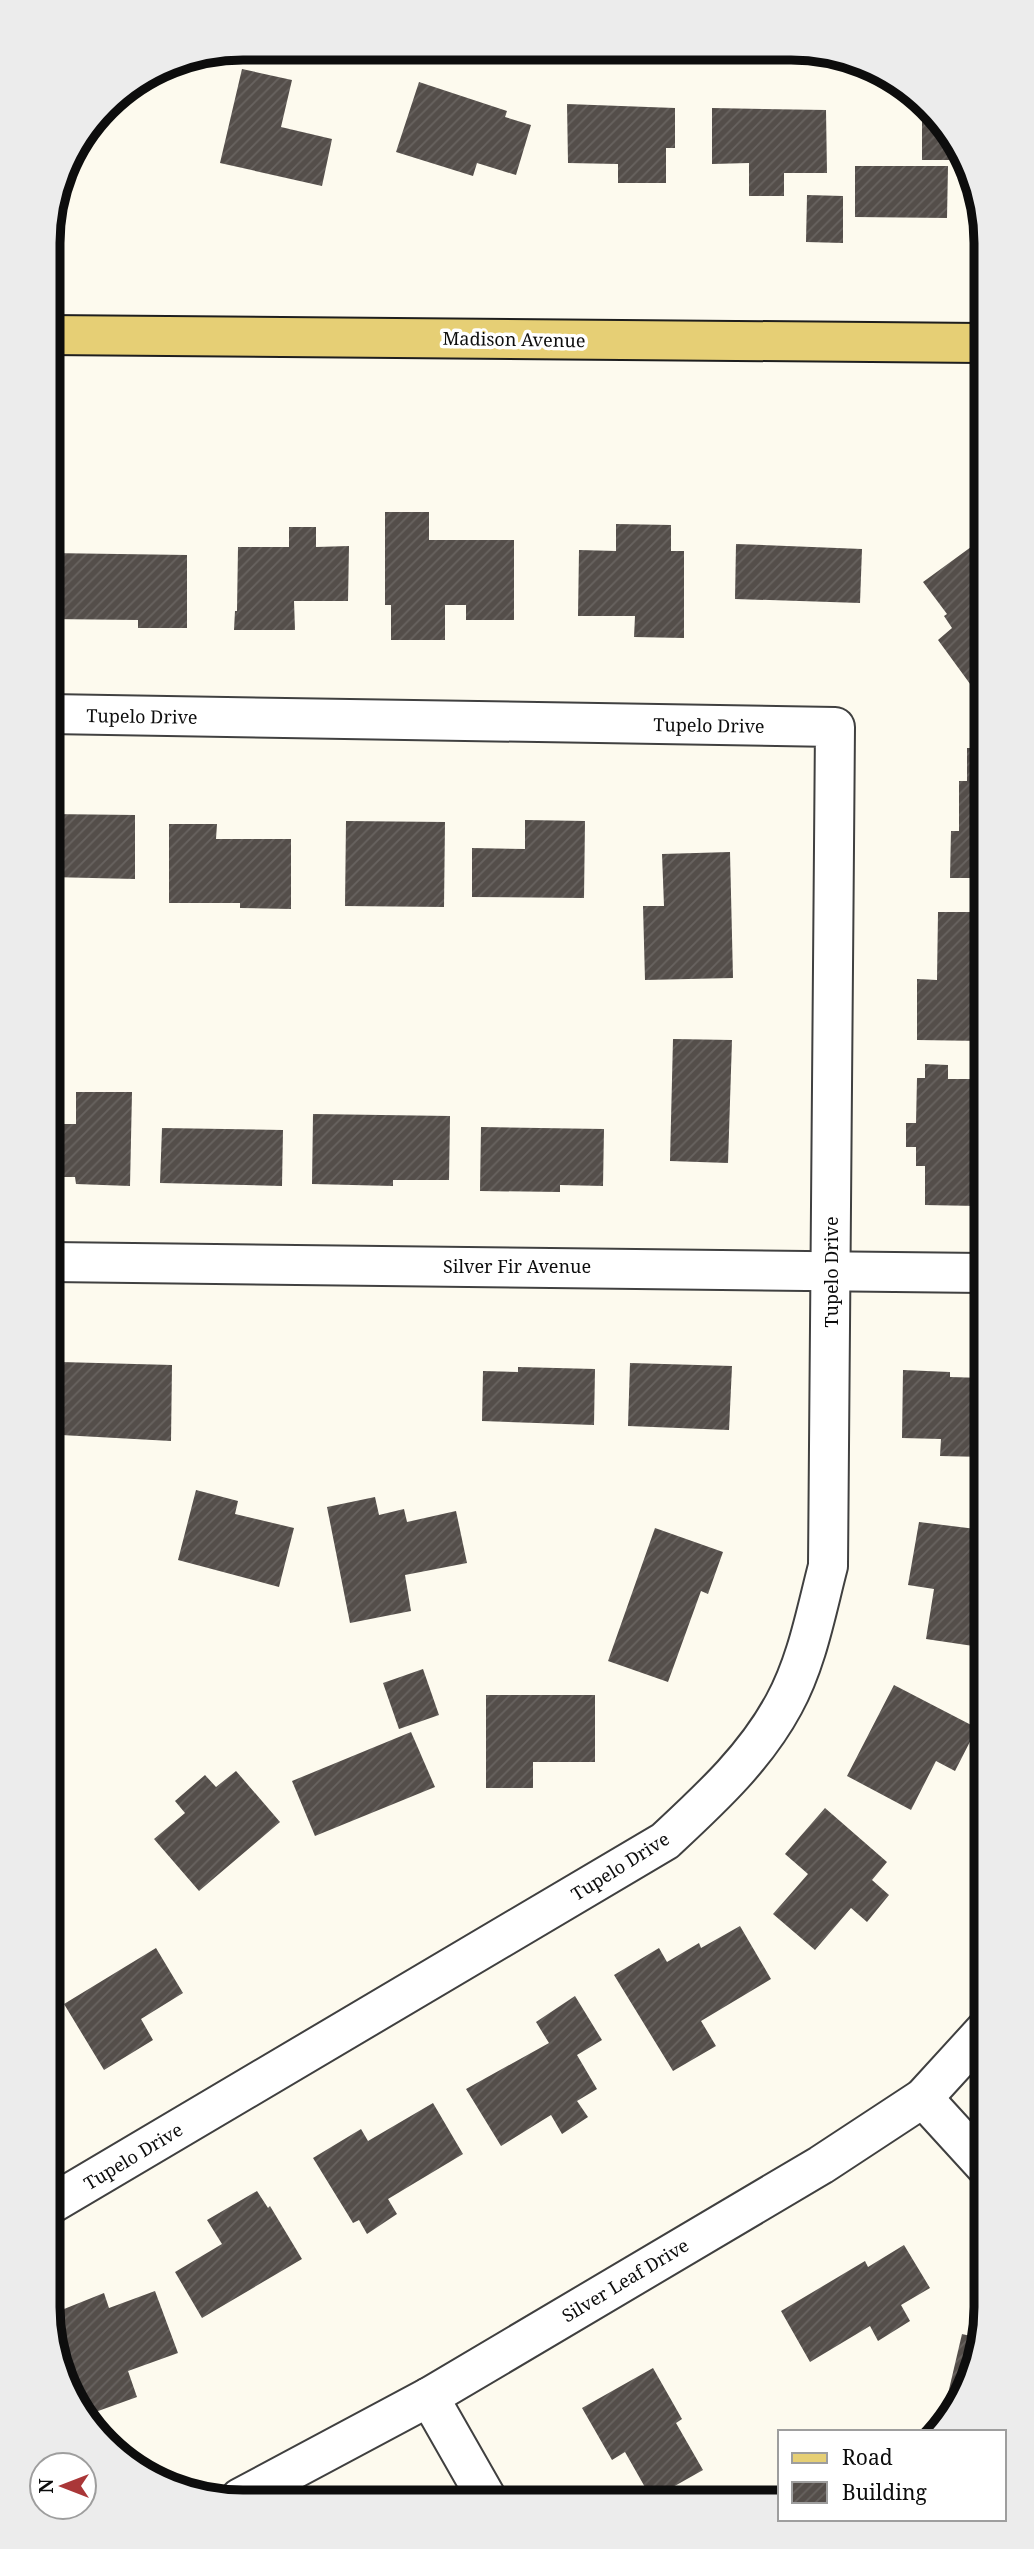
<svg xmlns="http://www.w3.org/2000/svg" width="1034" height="2549" font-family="'Noto Serif',serif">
<defs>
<pattern id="building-hatch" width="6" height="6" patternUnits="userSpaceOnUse" patternTransform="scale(1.75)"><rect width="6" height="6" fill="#544e4a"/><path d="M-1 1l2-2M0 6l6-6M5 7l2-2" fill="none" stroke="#686360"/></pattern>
</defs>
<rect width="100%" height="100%" fill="#fdfaee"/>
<g fill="url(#building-hatch)">
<path d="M242 69 292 80 281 127 332 139 322 186 220 163Z"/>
<path d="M419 82 507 111 505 117 531 125 516 175 477 163 473 176 396 152Z"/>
<path d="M567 104 675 108V148H666V183H618V164L568 163Z"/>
<path d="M712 108 826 110 827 173H784V196H749V163L712 164Z"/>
<path d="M922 113H931L960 160H922Z"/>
<path d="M855 166H948L947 218 855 217Z"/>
<path d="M807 195 843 196V243L806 242Z"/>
<path d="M385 512H429V540H514V620H466V605H445V640H391V605H385Z"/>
<path d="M616 524 671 525V551H684V638L634 637 635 616H578L579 550 616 551Z"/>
<path d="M289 527H316V547L349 546 348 601H294L295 630H234L235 611H237L238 547H289Z"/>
<path d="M736 544 862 549 860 603 735 599Z"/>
<path d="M971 547 981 561 982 682 973 688 938 640 952 628 944 616 947 614 923 582Z"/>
<path d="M49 553 187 555V628H138V620L49 619Z"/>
<path d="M967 748H982V878H950L951 831H959V781H967Z"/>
<path d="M49 814 135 815V879L50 877Z"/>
<path d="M525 820 585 821 584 898 472 897V848L525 849Z"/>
<path d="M346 821 445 822 444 907 345 906Z"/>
<path d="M169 824H217L216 839H291V909L240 908V903H169Z"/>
<path d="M730 852 733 978 645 980 643 906H664L662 854Z"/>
<path d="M938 912H982L983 1041 917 1040V979L937 980Z"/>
<path d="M673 1039 732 1040 728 1163 670 1161Z"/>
<path d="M925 1064 948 1065V1079H978L977 1206 925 1205V1166H916V1147H906V1123H916L917 1078H925Z"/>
<path d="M76 1092H132L130 1186 76 1184 75 1177H50V1124H76Z"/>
<path d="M313 1114 450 1116 449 1180H393V1186L312 1184Z"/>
<path d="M481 1127 604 1129 603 1186 560 1185V1192L480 1191Z"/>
<path d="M162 1128 283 1130 282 1186 160 1183Z"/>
<path d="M61 1362 172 1365 171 1441 61 1435Z"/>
<path d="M630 1363 732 1366 729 1430 628 1426Z"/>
<path d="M518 1367 595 1369 594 1425 482 1421 483 1371 518 1372Z"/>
<path d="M903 1370 950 1372V1377L984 1378V1457L940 1456 941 1439 902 1438Z"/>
<path d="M196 1490 238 1501 235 1514 294 1528 279 1587 178 1560Z"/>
<path d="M375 1497 379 1515 404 1509 407 1522 456 1511 467 1563 405 1575 411 1611 350 1623 327 1507Z"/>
<path d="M919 1522 984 1530V1622L980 1647 926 1639 934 1589 908 1585Z"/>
<path d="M655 1528 723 1552 708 1594 701 1591 668 1682 608 1661Z"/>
<path d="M423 1669 439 1715 399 1729 383 1683Z"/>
<path d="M894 1685 977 1728 955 1771 936 1761 911 1810 847 1776Z"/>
<path d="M486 1695H595V1762H533V1788H486Z"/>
<path d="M411 1732 435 1787 315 1836 292 1781Z"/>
<path d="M236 1771 280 1822 199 1891 154 1839 185 1813 175 1801 205 1775 216 1787Z"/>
<path d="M825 1808 887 1862 872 1880 889 1895 867 1922 851 1908 815 1950 773 1914 808 1874 785 1854Z"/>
<path d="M740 1926 771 1979 701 2021 716 2046 673 2071 614 1975 659 1948 667 1962 699 1943 701 1948Z"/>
<path d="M156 1948 183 1993 141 2019 153 2040 104 2070 64 2004Z"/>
<path d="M575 1996 602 2040 577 2055 597 2089 577 2101 588 2117 562 2134 551 2115 501 2146 466 2089 549 2043 536 2022Z"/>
<path d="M433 2103 463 2154 388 2199 397 2214 367 2234 359 2220 353 2223 313 2158 361 2129 368 2141Z"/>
<path d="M257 2191 268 2208 270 2206 302 2259 202 2318 175 2272 222 2244 207 2220Z"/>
<path d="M904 2245 930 2288 901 2305 910 2321 878 2341 870 2326 810 2362 781 2311 865 2261 868 2267Z"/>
<path d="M155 2291 178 2353 128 2371 137 2397 87 2415 54 2357V2329L59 2327 54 2313 104 2293 109 2308Z"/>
<path d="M962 2334 979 2338 946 2426 939 2432Z"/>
<path d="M653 2368 682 2419 676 2423 703 2470 657 2496H650L625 2452 612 2460 582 2408Z"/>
</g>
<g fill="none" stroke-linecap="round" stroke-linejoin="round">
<g stroke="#404040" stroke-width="42">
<g id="minor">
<path d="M49 714 835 727 828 1566C816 1612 807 1662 784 1704 755 1758 710 1799 665 1841L53 2203"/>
<path d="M51 1262 983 1273"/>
<path d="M923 2098 986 2167"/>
<path d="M429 2397 486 2497"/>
<path d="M240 2498 429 2397 821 2165 923 2098 986 2029"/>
</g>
</g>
<g stroke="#1e1e1e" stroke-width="42">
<path id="major" d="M48 335 981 343"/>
</g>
<use href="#minor" stroke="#fff" stroke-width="38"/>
<use href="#major" stroke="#e6cf75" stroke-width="38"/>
</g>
<g text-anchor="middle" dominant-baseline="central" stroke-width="7" stroke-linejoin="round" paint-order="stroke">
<g font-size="18" fill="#0d0d0d" stroke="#fff">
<text transform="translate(514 339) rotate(1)">Madison Avenue</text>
<text transform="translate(142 716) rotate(1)">Tupelo Drive</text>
<text transform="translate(709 725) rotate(1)">Tupelo Drive</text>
<text x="517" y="1266">Silver Fir Avenue</text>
<text transform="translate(831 1272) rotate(-90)">Tupelo Drive</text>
<text transform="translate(620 1866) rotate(-32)">Tupelo Drive</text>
<text transform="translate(133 2156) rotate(-31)">Tupelo Drive</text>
<text transform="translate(625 2280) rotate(-31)">Silver Leaf Drive</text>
</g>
</g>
<path d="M0 0H1034V2549H0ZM243 60H791A183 183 0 0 1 974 243V2307A183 183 0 0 1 791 2490H243A183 183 0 0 1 60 2307V243A183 183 0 0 1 243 60Z" fill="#ececec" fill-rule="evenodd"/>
<path fill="none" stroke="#0d0d0d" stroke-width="9" d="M243 60H791A183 183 0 0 1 974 243V2307A183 183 0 0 1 791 2490H243A183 183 0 0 1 60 2307V243A183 183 0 0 1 243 60Z"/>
<rect x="778" y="2430" width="228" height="91" fill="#ffffff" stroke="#9e9e9e" stroke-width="2"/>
<rect x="792" y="2453" width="35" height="10" fill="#e6cf75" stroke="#9e9e9e" stroke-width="2"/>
<text x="842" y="2465" font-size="21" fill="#0d0d0d">Road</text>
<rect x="792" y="2482" width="35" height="21" fill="url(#building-hatch)" stroke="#9e9e9e" stroke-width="2"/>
<text x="842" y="2500" font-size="21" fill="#0d0d0d">Building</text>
<g transform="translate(63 2486) rotate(270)"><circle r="33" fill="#ffffff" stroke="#9e9e9e" stroke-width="2"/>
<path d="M0-5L12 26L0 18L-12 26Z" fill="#aa3738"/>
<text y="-10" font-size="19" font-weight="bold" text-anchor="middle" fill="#0d0d0d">N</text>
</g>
</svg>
